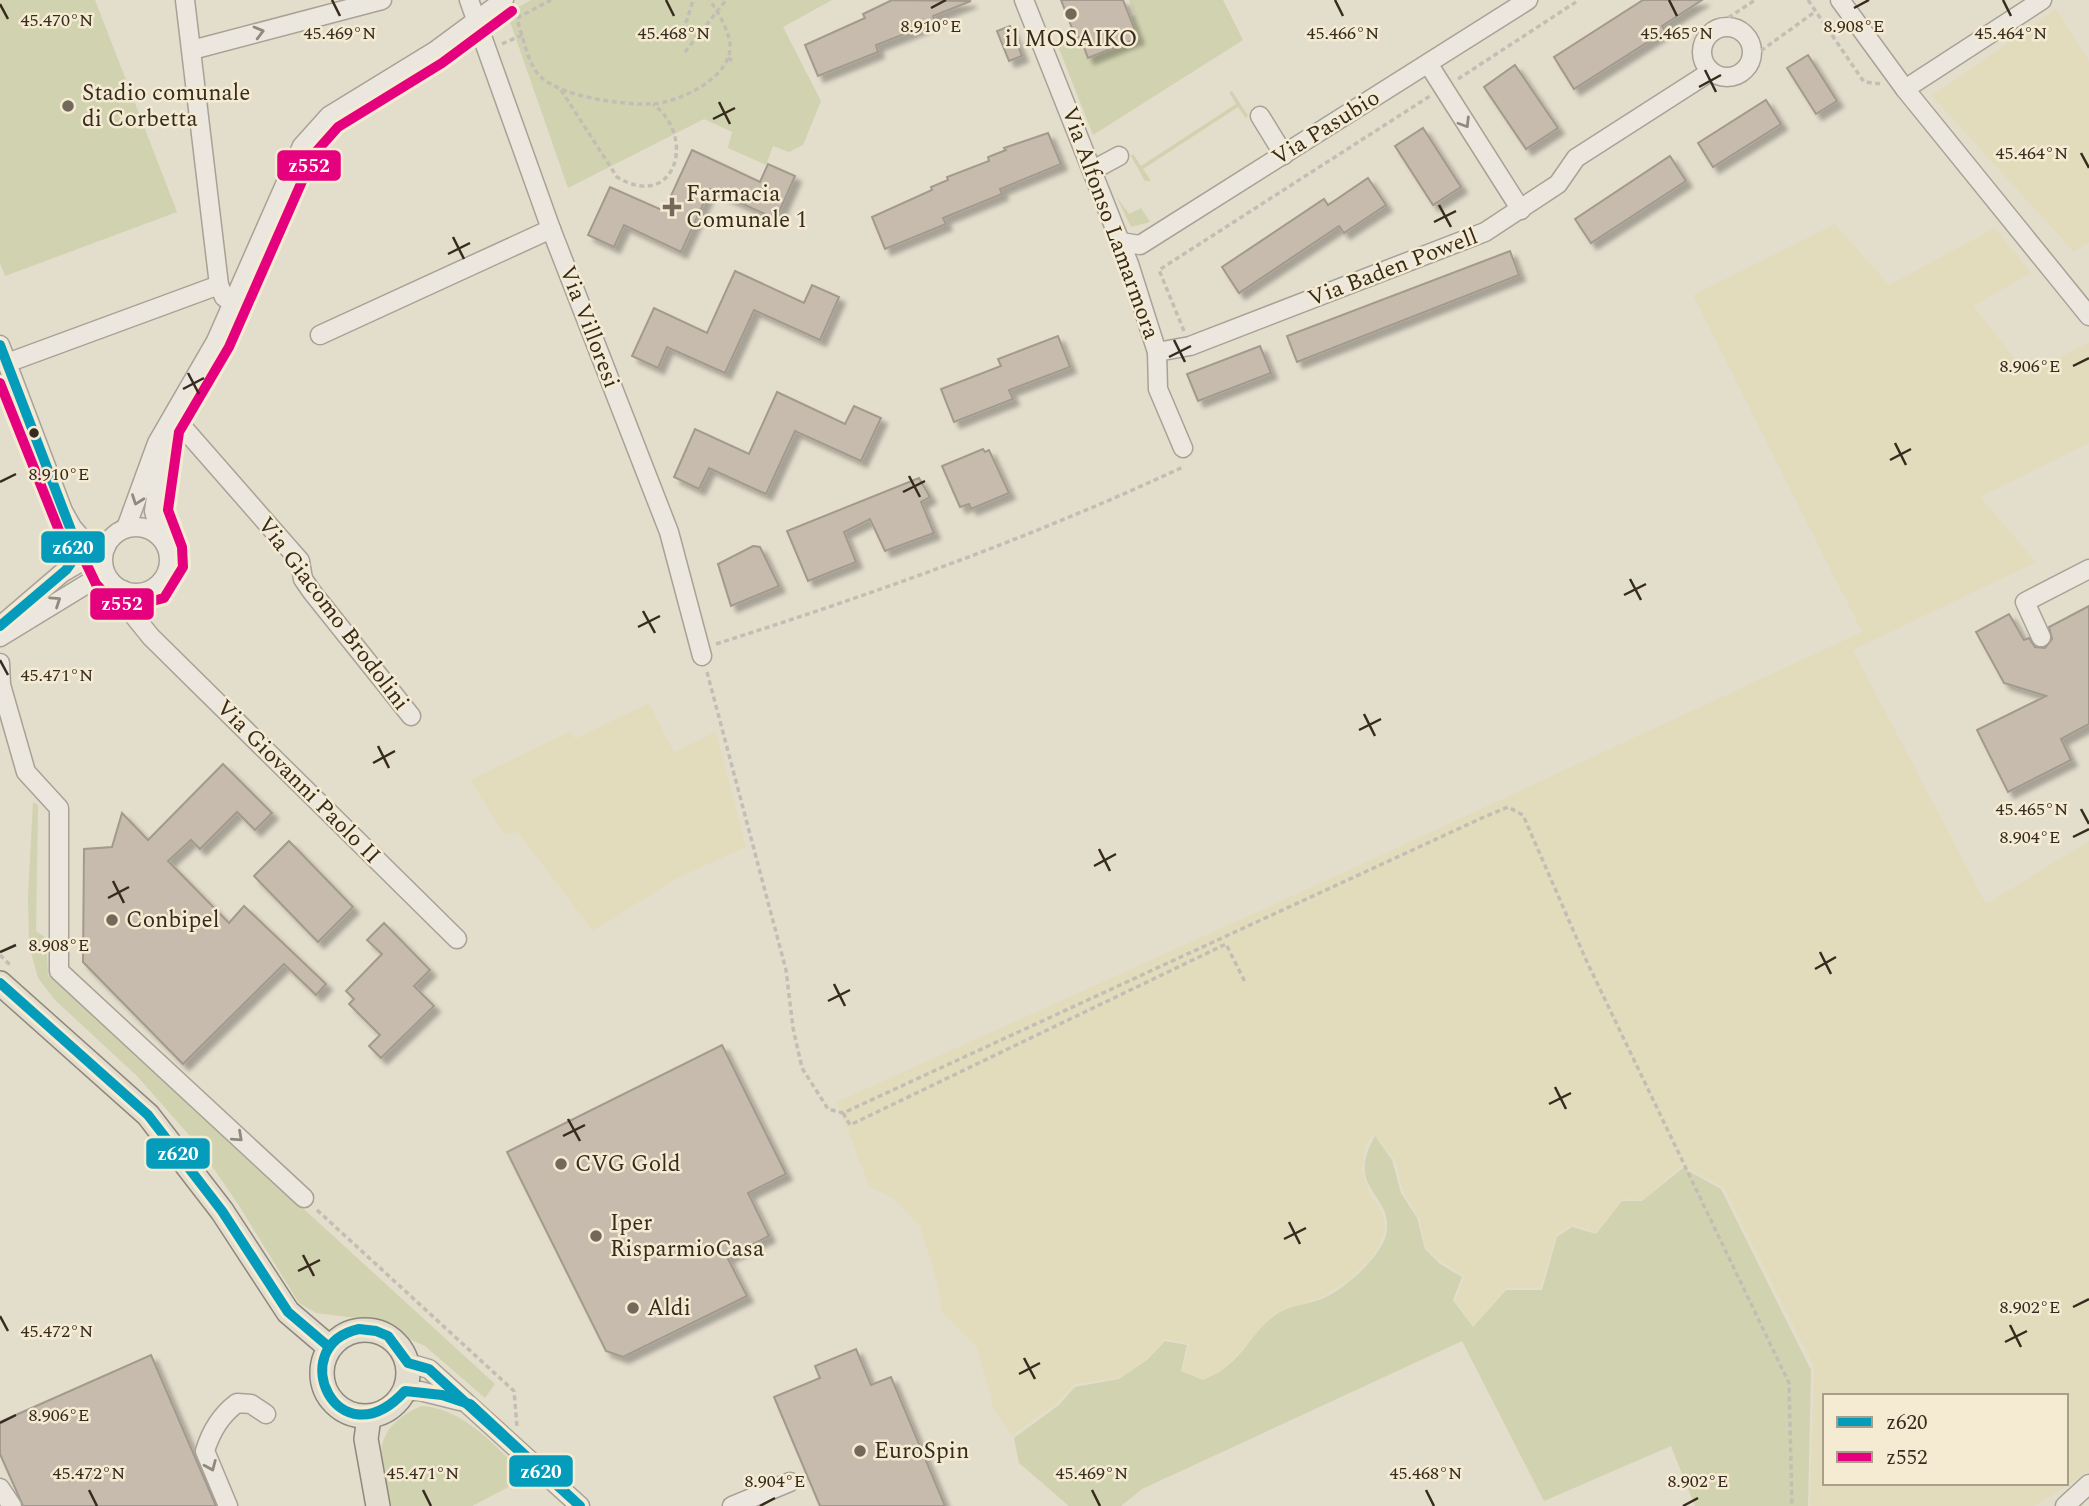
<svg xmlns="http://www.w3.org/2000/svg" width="2089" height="1506" font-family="Spectral,serif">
<defs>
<filter id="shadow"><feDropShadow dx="6" dy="6" stdDeviation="2" flood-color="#0004"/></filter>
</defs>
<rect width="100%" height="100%" fill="#e3ddcc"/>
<g fill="#e2dcbd" fill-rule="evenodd">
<path d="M2056 9 2089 61V242L2074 252 1932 96Z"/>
<path d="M1835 224 1889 285 1995 228 2031 273 1973 306 2028 375 2089 342V443L1980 497 2036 562 1853 650 1986 904 2089 841V1471L2035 1506H1810L1814 1367 1724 1188 1682 1165 1643 1200 1623 1199 1596 1233 1573 1224 1557 1234 1540 1288H1506L1473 1326 1455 1300 1465 1276 1441 1262 1426 1248 1419 1218 1403 1191 1395 1160 1374 1134 1365 1147 1362 1171 1371 1197 1380 1207 1386 1229 1374 1255 1349 1280 1324 1296 1275 1313 1227 1366 1204 1379 1182 1371 1189 1344 1165 1339 1148 1358 1120 1378 1074 1384 1058 1402 1012 1436 994 1410 977 1348 941 1311 939 1289 920 1226 894 1199 869 1186 837 1102 1321 883 1862 632 1693 295ZM1825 1396H2066V1483H1825Z"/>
<path d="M649 703 674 752 716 732 746 847 677 878 593 931 517 831 505 835 470 780 571 731 575 739Z"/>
</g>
<g fill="#d1d2af">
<path d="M0 0H95L177 212 5 276 0 263Z"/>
<path d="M531 0H832L783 27 821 101 803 145 789 152 773 146 766 165 728 148 732 132 704 119 568 188 507 13Z"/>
<path d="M1129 0H1223L1243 40 1093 135 1058 46 1080 37 1088 57 1135 14Z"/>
<path d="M1232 91 1248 116 1246 118 1238 107 1143 169 1151 181H1145L1131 156 1133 154 1141 166 1236 104 1229 92Z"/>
<path d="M1116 196 1129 214 1141 208 1150 222 1131 227Z"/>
<path d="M33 802 38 805 36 931 46 938 48 975 495 1384 485 1398 425 1346 365 1319 316 1313 299 1303 238 1204 196 1143 138 1077 55 1000 38 978 29 945 28 896Z"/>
<path d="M1375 1136 1392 1160 1401 1193 1417 1218 1425 1249 1440 1264 1462 1277 1453 1300 1473 1327 1506 1290H1542L1557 1237 1572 1227 1596 1234 1622 1201H1642L1683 1168 1721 1189 1811 1370 1808 1506H1695L1671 1446 1544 1501 1462 1341 1142 1489 1121 1506H1069L1019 1463 1014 1438 1059 1405 1075 1387 1119 1379 1147 1360 1165 1341 1187 1345 1181 1371 1203 1380C1210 1376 1220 1373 1226 1367 1244 1354 1255 1330 1274 1316 1288 1305 1308 1305 1324 1298 1345 1289 1386 1253 1387 1229 1390 1192 1345 1189 1375 1136Z"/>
<path d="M421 1406C465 1408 497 1449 528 1477L472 1506H391C377 1460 370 1429 421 1406Z"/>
</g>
<g fill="#c6bbad" stroke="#a3998c" stroke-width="2" filter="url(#shadow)">
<path d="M892 0 971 1 933 16 935 22 876 45 878 52 818 76 805 45 865 18 863 14Z"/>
<path d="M1061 0H1123L1138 38 1088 58 1080 37 1076 38Z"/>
<path d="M1643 0H1702L1662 26 1665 31 1574 89 1554 57Z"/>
<path d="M1010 26 1022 56 1009 61 997 31Z"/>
<path d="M1808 55 1837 101 1816 114 1787 68Z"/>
<path d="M1515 65 1558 128 1526 149 1484 87Z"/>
<path d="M1766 100 1781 124 1713 167 1698 143Z"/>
<path d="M1423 128 1461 187 1433 205 1395 146Z"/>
<path d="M1048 133 1061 164 1000 189 1002 194 943 218 946 224 885 249 872 217 932 190 931 187 948 180 947 177 989 161 988 157 1006 150 1004 148Z"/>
<path d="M692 150 760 182 768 164 795 176 776 219 710 189 681 252 624 225 614 247 588 235 610 187 664 211Z"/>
<path d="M1670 156 1686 181 1591 243 1575 219Z"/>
<path d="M1368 178 1386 205 1344 233 1339 226 1239 293 1222 267 1324 199 1328 205Z"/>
<path d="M1510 251 1519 275 1297 362 1287 336Z"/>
<path d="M735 271 804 303 812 285 839 297 820 340 754 310 725 373 667 347 658 368 632 356 654 308 707 333Z"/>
<path d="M1058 336 1070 367 1009 390 1013 399 954 422 941 389 1001 366 998 359Z"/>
<path d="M1260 346 1271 373 1198 401 1187 374Z"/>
<path d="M777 392 845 424 854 406 881 418 861 461 795 431 766 494 709 468 699 489 674 477 695 429 749 454Z"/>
<path d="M983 449 985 452 989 450 1009 493 971 509 969 504 960 507 942 466Z"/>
<path d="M919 478 930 497 921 502 934 533 885 551 870 519 844 532 856 562 808 581 787 531Z"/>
<path d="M753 546 760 547 779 586 731 606 718 564Z"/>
<path d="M2089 606V724L2061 739 2071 760 2008 792 1977 730 2046 696 2004 683 1976 632 2009 614 2024 640 2029 638 2035 647 2045 648 2052 639 2049 627Z"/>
<path d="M223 764 272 813 255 830 237 812 200 849 191 840 168 861 229 923 244 906 326 984 316 995 284 964 183 1064 83 962 84 849 112 847 122 813 148 840Z"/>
<path d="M289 841 353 907 318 942 254 876Z"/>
<path d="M384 923 430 970 414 986 434 1006 381 1058 369 1046 380 1035 349 1004 354 999 346 991 382 954 367 940Z"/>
<path d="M722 1045 786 1174 748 1193 769 1236 727 1257 747 1296 623 1357 606 1351 507 1152Z"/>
<path d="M856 1349 871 1385 891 1377 945 1506H820L774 1397 820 1378 815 1366Z"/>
<path d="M151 1355 216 1506H23L0 1454V1422Z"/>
</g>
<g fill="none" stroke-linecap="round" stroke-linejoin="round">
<g stroke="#a8a296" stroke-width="21">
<g id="minor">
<path d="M185 0 219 285 224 297 233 304"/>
<path d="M469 0 551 229 669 532 702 656"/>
<path d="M1024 0 1129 264 1157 352 1158 389 1183 448"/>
<path d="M1840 0 1905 89 2089 316"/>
<circle cx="1727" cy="52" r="25"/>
<path d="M192 50 382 0"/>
<path d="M1429 65 1521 210"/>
<path d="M1905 89 2042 0"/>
<path d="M1260 116 1284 155"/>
<path d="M1093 170 1119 156"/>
<path d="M1121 242 1140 245 1528 0"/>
<path d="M320 335 551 229"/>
<path d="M0 345 63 511 72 527 103 563"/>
<path d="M1157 352 1190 346 1485 232 1558 184 1576 158 1710 72"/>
<path d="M7 363 219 285"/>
<path d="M173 416 300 561 303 579 312 592 411 716"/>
<circle cx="136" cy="560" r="33"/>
<path d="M126 528 157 443 216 341 302 146 329 116 435 51 504 0"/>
<path d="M161 538 154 511 164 445"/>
<path d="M123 590 130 611 151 637 457 939"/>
<path d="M0 626 62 573 106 547"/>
<path d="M0 637 90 582 102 581 117 587"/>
<path d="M2041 637 2025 602 2089 569"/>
<path d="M0 663 1 685 26 772 59 808V971L304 1198"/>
<path d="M408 1363 429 1369 580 1506"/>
<path d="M405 1391H420L460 1401"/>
<path d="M0 1488 12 1506"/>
<path d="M228 1506 205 1451C211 1431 221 1415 237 1403L251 1404 266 1414"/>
<path d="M732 1506 790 1482"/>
<path d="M2065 1506 2089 1484"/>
</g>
</g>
<g stroke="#8d877c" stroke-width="26">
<g id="major">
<path d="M0 983 148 1115 222 1211 288 1312 329 1347"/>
<circle cx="365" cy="1373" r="43"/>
<path d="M369 1417 366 1439 378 1506"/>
</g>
</g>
<g stroke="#c3beb5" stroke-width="3.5" stroke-dasharray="5 3.5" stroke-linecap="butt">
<path d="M1808 0 1864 82 1882 84"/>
<path d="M515 14C523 33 526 64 542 78 564 97 622 105 651 104 679 103 733 77 730 44 728 28 718 13 710 0"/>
<path d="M517 18 551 0"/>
<path d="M1727 26 1728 18 1755 0"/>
<path d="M676 37 687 20 693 0"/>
<path d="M502 44 522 35"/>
<path d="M1752 50H1762L1816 11"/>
<path d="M685 52 726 0"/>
<path d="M728 58 735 62"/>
<path d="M1458 79 1579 0"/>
<path d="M561 90 617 177C674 212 698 138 653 104"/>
<path d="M1184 331 1159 270 1430 96"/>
<path d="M716 644C876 593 1031 538 1183 467V465"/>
<path d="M707 672 786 970 793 1028 802 1068 828 1109 843 1113 1484 817 1508 807 1523 815 1587 962 1789 1383 1792 1506"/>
<path d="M0 955 11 966"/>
<path d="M843 1113 850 1125 1226 944 1245 982"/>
<path d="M317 1210 514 1391 517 1427"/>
</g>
<use href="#minor" stroke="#ebe7de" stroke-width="18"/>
<use href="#major" stroke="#e2ddcf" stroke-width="23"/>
<g stroke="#f4ebd2" stroke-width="16">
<g id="bus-1">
<path d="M0 345 74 538 71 563 66 570 0 626"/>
<path d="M0 983 148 1115 222 1211 288 1312 329 1347"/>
<path d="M359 1329 376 1331 388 1336 408 1363 429 1369 466 1403 442 1395 405 1391C338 1464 283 1346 359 1329Z"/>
<path d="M466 1403 470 1404 580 1506Z"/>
</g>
</g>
<g stroke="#f4ebd2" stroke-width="16">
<path id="bus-2" d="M0 383 60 533 85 561 96 584 110 599 130 607 164 598 183 567 182 547 168 510 179 432 229 347 314 154 338 127 442 63 512 11"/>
</g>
<use href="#bus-1" stroke="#059cbc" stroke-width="10"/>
<use href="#bus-2" stroke="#e5007d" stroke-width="10"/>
</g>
<defs><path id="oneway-chevron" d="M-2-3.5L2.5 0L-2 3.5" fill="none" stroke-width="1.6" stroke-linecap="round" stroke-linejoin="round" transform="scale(1.75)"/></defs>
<g stroke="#90897e">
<use href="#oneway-chevron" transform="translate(259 32) rotate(-15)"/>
<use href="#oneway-chevron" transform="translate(1465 123) rotate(58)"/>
<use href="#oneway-chevron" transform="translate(137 500) rotate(110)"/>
<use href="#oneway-chevron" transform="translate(56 601) rotate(-34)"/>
<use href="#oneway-chevron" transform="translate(238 1137) rotate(42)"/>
<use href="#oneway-chevron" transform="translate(211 1466) rotate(67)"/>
</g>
<path fill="none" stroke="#362b1e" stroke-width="2.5" d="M332 0 340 16M666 0 674 16M1335 0 1343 16M1669 0 1677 16M2003 0 2011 16M0 4 8 19M931 8 946 0M1854 8 1869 0M1705 70 1716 92M1699 87 1721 75M719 102 730 124M713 119 735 108M2081 153 2089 168M1439 205 1451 227M1434 222 1456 211M453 237 464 259M448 254 470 243M1174 340 1185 362M1169 357 1191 346M2073 366 2089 358M188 373 199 394M183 389 204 378M1895 443 1906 465M1890 460 1911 449M909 476 920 497M0 482 16 474M903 492 925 481M1630 579 1641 600M1624 595 1646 584M643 611 655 633M638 627 660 616M0 660 8 675M1364 714 1375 736M1359 730 1381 719M378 746 389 768M373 763 395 751M2081 809 2089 824M2073 837 2089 829M1099 849 1110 871M1094 866 1116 854M113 881 124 903M108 898 129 887M0 952 16 945M1820 952 1831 974M1815 969 1836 957M834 984 845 1006M828 1001 850 990M1555 1087 1566 1109M1549 1104 1571 1093M568 1119 580 1141M563 1136 585 1125M1289 1222 1300 1244M1284 1239 1306 1228M303 1255 314 1276M298 1271 320 1260M2073 1307 2089 1299M0 1316 8 1331M2010 1325 2021 1347M2005 1342 2027 1331M1024 1358 1035 1379M1019 1374 1040 1363M0 1423 16 1415M89 1490 97 1506M423 1490 431 1506M1092 1490 1100 1506M1426 1490 1434 1506M760 1506 775 1498M1683 1506 1698 1498"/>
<g fill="#73695b" stroke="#f4ebd2" stroke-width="2.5">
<circle cx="1071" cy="14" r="7"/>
<circle cx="68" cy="106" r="7"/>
<path d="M668.5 196.5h7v7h7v7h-7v7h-7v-7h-7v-7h7z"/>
<circle cx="112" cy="920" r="7"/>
<circle cx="561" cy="1164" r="7"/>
<circle cx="596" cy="1236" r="7"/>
<circle cx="633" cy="1308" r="7"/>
<circle cx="860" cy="1451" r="7"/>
</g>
<circle fill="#362b1e" stroke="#f4ebd2" stroke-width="2.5" cx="34" cy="433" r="6"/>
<g text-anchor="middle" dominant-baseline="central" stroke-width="5" stroke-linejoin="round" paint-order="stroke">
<g font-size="23" fill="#362b1e" stroke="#f4ebd2" text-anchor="start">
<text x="1071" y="39" text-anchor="middle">il MOSAIKO</text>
<text x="82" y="93">Stadio comunale<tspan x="82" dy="26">di Corbetta</tspan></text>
<text x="686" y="194">Farmacia<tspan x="686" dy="26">Comunale 1</tspan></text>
<text x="126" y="920">Conbipel</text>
<text x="575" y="1164">CVG Gold</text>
<text x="610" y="1223">Iper<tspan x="610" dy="26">RisparmioCasa</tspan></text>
<text x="647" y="1308">Aldi</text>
<text x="874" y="1451">EuroSpin</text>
</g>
<g font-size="23" fill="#362b1e" stroke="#f4ebd2">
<text transform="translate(1326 128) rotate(-32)">Via Pasubio</text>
<text transform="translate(1110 223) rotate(70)">Via Alfonso Lamarmora</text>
<text transform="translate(1393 268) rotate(-21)">Via Baden Powell</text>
<text transform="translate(589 327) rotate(69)">Via Villoresi</text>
<text transform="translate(333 614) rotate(53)">Via Giacomo Brodolini</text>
<text transform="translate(298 782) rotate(45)">Via Giovanni Paolo II</text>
</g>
</g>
<g font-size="18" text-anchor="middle" fill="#362b1e" stroke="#f4ebd2" stroke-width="5" stroke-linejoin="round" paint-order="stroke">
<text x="57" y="26">45.470°N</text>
<text x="1854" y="32">8.908°E</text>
<text x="931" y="32">8.910°E</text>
<text x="340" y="39">45.469°N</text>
<text x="674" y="39">45.468°N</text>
<text x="1343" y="39">45.466°N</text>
<text x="1677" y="39">45.465°N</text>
<text x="2011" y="39">45.464°N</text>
<text x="2032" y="159">45.464°N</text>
<text x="2030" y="372">8.906°E</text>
<text x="59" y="480">8.910°E</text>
<text x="57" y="681">45.471°N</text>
<text x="2032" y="815">45.465°N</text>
<text x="2030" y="843">8.904°E</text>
<text x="59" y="951">8.908°E</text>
<text x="2030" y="1313">8.902°E</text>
<text x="57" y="1337">45.472°N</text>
<text x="59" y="1421">8.906°E</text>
<text x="89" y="1479">45.472°N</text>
<text x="423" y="1479">45.471°N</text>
<text x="1092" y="1479">45.469°N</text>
<text x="1426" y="1479">45.468°N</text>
<text x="775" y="1487">8.904°E</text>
<text x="1698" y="1487">8.902°E</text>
</g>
<g stroke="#f4ebd2" stroke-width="2.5">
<rect x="276" y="149" width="66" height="33" rx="7" fill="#e5007d"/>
<rect x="40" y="530" width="66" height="34" rx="7" fill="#059cbc"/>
<rect x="89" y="587" width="66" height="34" rx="7" fill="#e5007d"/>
<rect x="145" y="1137" width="66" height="33" rx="7" fill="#059cbc"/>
<rect x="508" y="1454" width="66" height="34" rx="7" fill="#059cbc"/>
</g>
<g font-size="19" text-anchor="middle" font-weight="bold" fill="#fff">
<text x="309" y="172">z552</text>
<text x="73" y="554">z620</text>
<text x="122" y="610">z552</text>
<text x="178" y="1160">z620</text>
<text x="541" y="1478">z620</text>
</g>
<rect x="1823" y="1394" width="245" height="91" fill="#f4ebd2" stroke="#a89e8a" stroke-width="2"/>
<rect x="1837" y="1417" width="35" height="10" fill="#059cbc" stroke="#a89e8a" stroke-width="2"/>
<text x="1886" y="1429" font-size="21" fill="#362b1e">z620</text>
<rect x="1837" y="1452" width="35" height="10" fill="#e5007d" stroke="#a89e8a" stroke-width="2"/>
<text x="1886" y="1464" font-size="21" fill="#362b1e">z552</text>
</svg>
